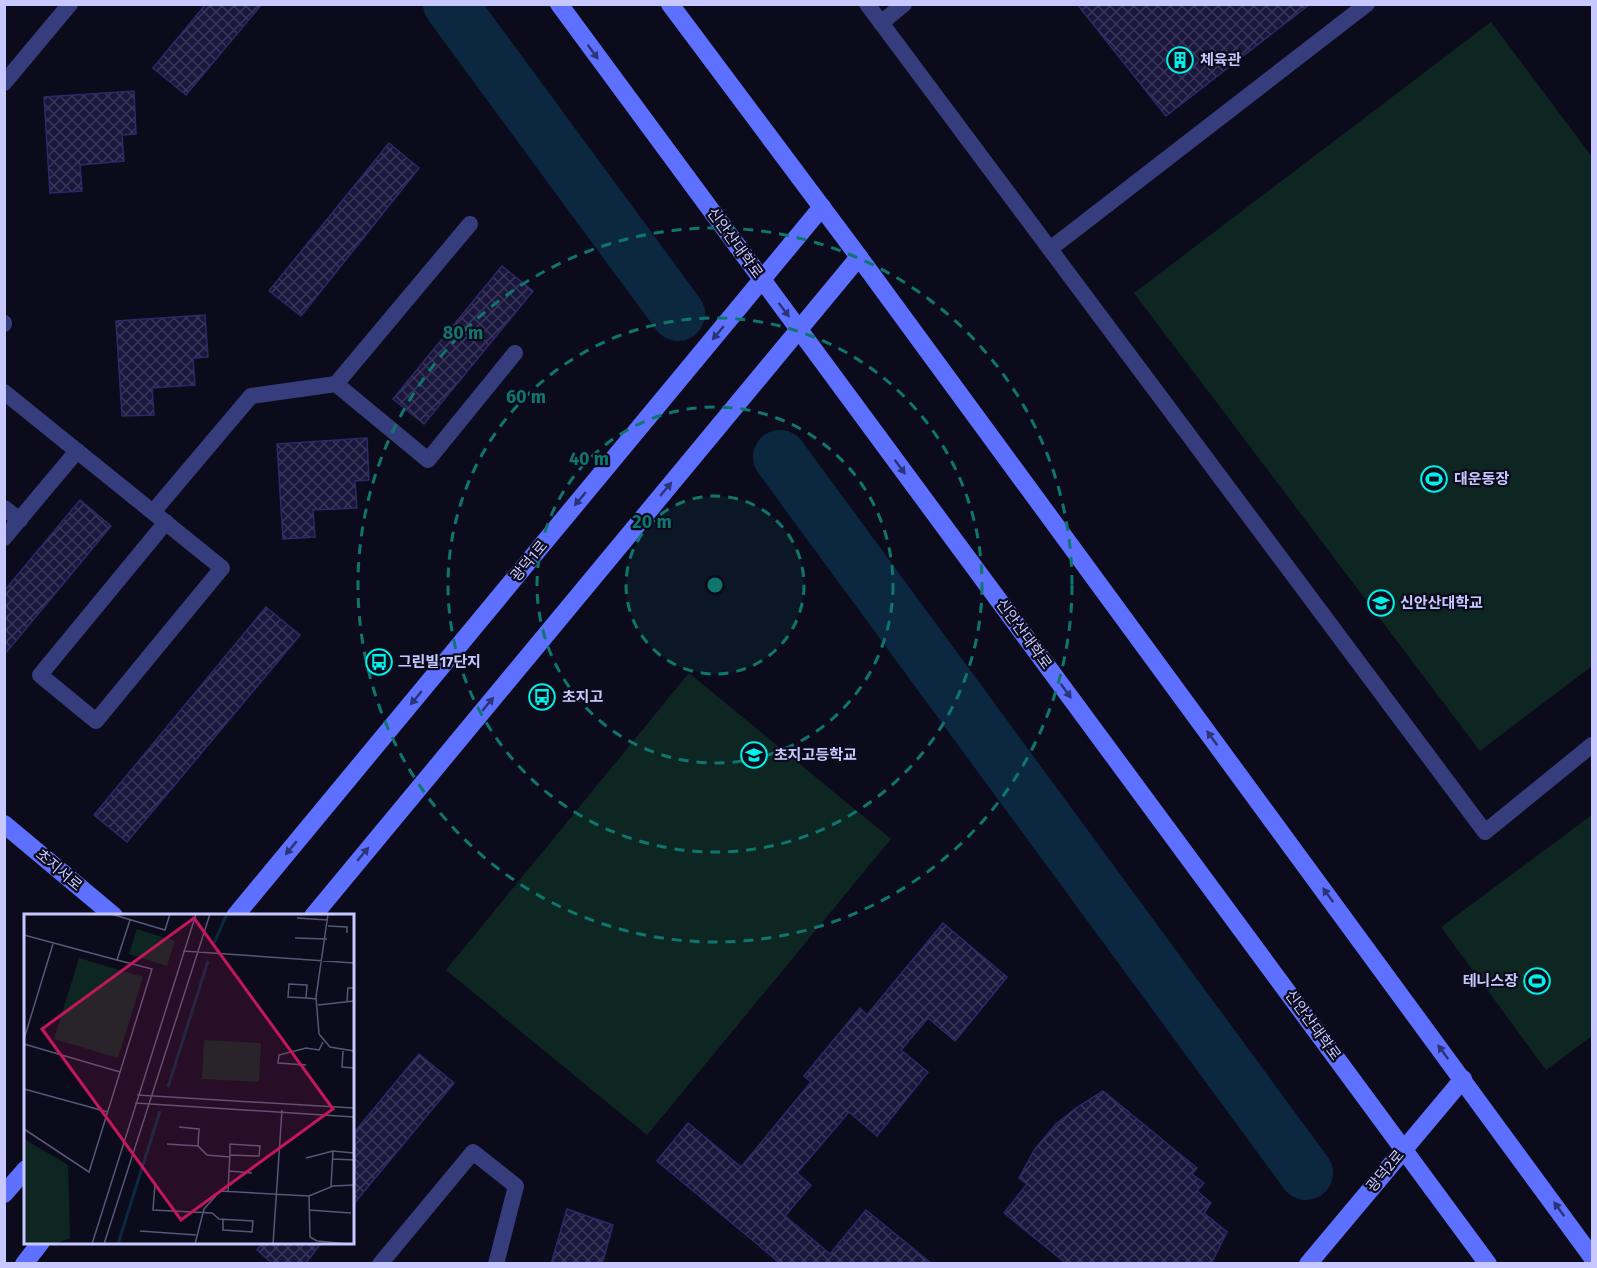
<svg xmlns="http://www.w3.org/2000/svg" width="1597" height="1268" font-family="'Fira Sans','Noto Sans KR',sans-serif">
<defs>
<pattern id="building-cross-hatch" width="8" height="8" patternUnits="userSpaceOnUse" patternTransform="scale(1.5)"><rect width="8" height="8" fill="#1a173d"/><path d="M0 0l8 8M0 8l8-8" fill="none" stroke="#3a375a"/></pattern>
</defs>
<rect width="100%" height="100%" fill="#0c0b1c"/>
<g fill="#0e2622">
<path d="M1491 22 1592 157V666L1480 751 1134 293Z"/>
<path d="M689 673 891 839 647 1135 446 970Z"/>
<path d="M1592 815V1036L1546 1070 1441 927Z"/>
</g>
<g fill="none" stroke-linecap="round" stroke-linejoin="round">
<g stroke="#0b2840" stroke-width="54">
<path d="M450 4 678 314"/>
<path d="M780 457 1306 1173"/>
</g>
</g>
<g fill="url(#building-cross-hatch)" stroke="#2d2969" stroke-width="1.5">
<path d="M206 4H262L186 95 153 68Z"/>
<path d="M1077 4H1310L1166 116Z"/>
<path d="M134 91 136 134 122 135 124 161 80 165 82 191 50 193 44 97Z"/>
<path d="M389 143 419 168 301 316 269 291Z"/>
<path d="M502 266 533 291 424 424 393 399Z"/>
<path d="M205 315 208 357 193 358 195 385 152 388 154 415 122 416 116 321Z"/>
<path d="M367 438 369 480 355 481 357 508 313 510 315 537 283 539 277 444Z"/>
<path d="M80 500 111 526 4 655V591Z"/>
<path d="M266 607 300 635 127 842 94 815Z"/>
<path d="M943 923 1007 977 955 1041 928 1018 901 1050 928 1072 877 1136 849 1112 797 1173 811 1185 785 1216 830 1254 866 1210 932 1264H781L657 1161 688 1123 741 1167 811 1082 804 1076 860 1008 867 1015Z"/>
<path d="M419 1054 454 1083 352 1206V1135Z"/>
<path d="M1103 1091 1197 1168 1192 1174 1204 1183 1197 1191 1211 1203 1204 1213 1227 1232 1211 1264H1067L1004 1213 1027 1184 1019 1178 1035 1149 1056 1124 1076 1108Z"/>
<path d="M567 1209 613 1225 602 1264H551Z"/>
<path d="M263 1242H322L305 1264H273L257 1250Z"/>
</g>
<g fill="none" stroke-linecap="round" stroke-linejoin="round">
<g stroke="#363d7c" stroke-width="16">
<path d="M867 4 1485 832 1592 745"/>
<path d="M881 23 904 4"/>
<path d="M4 83 70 4"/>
<path d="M1050 249 1367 4"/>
<path d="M4 323V324"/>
<path d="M336 384 428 460 515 353"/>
<path d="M4 392C77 451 150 509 222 568L96 721 40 675 166 522"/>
<path d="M4 508 20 520"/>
<path d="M153 512 251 396 336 384 470 224"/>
<path d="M4 538 77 451"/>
<path d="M380 1264 473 1152 516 1186 496 1264"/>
</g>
<g stroke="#5e70ff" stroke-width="18">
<path d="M559 4 1488 1264"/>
<path d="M670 4 859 257 1592 1257"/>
<path d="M4 824 114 916"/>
<path d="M235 916 822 207"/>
<path d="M313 916 859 257"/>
<path d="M4 1194 26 1169"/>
<path d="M24 1264 41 1242"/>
<path d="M1308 1264 1463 1079"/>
</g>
</g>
<defs><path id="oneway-solid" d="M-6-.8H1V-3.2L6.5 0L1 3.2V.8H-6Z" transform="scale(1.5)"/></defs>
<g fill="#2d3377">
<use href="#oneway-solid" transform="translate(593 52) rotate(54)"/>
<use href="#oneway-solid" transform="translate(784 310) rotate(53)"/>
<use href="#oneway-solid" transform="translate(718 333) rotate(130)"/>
<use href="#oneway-solid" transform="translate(900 467) rotate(54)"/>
<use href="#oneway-solid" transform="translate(666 489) rotate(-50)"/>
<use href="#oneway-solid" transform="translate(580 499) rotate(130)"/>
<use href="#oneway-solid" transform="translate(1066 691) rotate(54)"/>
<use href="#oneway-solid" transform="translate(416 698) rotate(130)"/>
<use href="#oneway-solid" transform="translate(488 704) rotate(-50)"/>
<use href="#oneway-solid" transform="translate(1212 738) rotate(-126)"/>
<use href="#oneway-solid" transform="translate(291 848) rotate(130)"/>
<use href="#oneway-solid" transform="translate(363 854) rotate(-50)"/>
<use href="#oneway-solid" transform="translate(1328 895) rotate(-126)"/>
<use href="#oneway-solid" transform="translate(1443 1052) rotate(-126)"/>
<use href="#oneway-solid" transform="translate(1559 1209) rotate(-126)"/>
</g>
<circle cx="715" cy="585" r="89" fill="#0f766e" fill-opacity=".12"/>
<g fill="none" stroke="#0f766e" stroke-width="3" stroke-dasharray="10 8">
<circle cx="715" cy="585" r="89"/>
<circle cx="715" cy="585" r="178"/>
<circle cx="715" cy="585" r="267"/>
<circle cx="715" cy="585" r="357"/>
</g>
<defs>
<g id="building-ring" transform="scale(1.35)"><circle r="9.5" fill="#0c0b1c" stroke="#00f1e8" stroke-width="1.5"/><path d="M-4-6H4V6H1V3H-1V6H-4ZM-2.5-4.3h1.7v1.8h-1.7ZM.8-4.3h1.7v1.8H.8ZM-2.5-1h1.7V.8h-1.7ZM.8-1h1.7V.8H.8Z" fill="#00f1e8"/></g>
<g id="stadium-ring" transform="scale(1.35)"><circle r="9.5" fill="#0c0b1c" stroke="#00f1e8" stroke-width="1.5"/><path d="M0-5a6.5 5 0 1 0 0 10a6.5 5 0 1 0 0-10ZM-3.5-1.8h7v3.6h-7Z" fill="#00f1e8"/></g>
<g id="school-ring" transform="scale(1.35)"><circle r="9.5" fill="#0c0b1c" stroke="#00f1e8" stroke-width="1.5"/><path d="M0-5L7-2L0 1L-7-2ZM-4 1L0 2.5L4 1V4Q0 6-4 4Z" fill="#00f1e8"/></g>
<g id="bus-ring" transform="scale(1.35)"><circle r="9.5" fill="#0c0b1c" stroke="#00f1e8" stroke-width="1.5"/><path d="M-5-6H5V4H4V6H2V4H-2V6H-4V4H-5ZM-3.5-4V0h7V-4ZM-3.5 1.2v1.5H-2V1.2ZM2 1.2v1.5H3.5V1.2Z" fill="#00f1e8"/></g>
</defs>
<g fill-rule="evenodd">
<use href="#building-ring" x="1180" y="60"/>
<use href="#stadium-ring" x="1434" y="479"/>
<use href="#school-ring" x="1381" y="603"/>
<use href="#bus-ring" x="379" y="662"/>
<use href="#bus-ring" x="542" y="697"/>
<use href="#school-ring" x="754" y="755"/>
<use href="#stadium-ring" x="1537" y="981"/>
</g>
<g text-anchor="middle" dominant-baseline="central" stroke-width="4.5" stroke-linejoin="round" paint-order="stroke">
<g font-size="15" font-weight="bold" fill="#c7c8ff" stroke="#0c0b1c" text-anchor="start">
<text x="1200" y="60">체육관</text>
<text x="1454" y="479">대운동장</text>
<text x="1400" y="603">신안산대학교</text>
<text x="398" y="662">그린빌17단지</text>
<text x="562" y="697">초지고</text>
<text x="774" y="755">초지고등학교</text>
<text x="1518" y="981" text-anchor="end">테니스장</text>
</g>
<g font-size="15" fill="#c7c8ff" stroke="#0c0b1c">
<text transform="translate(735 243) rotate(54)">신안산대학로</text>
<text transform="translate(529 561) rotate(-50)">광덕1로</text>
<text transform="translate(1024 634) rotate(54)">신안산대학로</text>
<text transform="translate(59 870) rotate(40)">초지서로</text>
<text transform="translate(1313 1025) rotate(54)">신안산대학로</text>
<text transform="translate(1385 1171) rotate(-50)">광덕2로</text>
</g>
</g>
<g transform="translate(24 914)">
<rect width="330" height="330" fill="#0c0b1c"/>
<path d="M0 225 44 251 46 324 31 330H0Z" fill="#0e2622"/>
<path d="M113 15 151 27 143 52 105 40ZM55 44 119 63 94 144 30 125ZM180 126 237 129 235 168 178 165Z" fill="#0e2622"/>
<path fill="none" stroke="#0b2840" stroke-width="3" d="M190 29 203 0M144 173 184 47M94 330 136 197"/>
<path fill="none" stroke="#575777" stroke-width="1.5" d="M87 0 141 16 146 0M304 0 292 83 295 120 306 133 330 137M273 4 304 6M304 12 323 13V19M0 21 93 46 106 6M271 24 303 25M159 37 330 49M282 84 283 71 265 70 264 83 282 84 293 85M323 87 324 74H330M294 91 330 87M0 125 29 30M0 130 96 158M319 137 318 153 330 154M282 151 254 149 255 141 282 134 295 136 299 128M0 175 84 198M113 181 330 194M111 189 330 203M155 213 175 215 174 232M0 215 65 258 128 55 93 46M143 230 174 232 183 241 206 243M282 244 309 237M309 245 330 246M205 257 228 259M131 270 129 296 188 299 195 305 229 307 228 318 199 316V305M307 272 309 237 330 239M204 278 205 257 206 241V230L236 232 235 242 206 241M285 282 286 323 293 327 325 330M285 296 327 299M116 317 172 321M68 330 172 0M80 330 186 0M171 330 180 295 196 277 285 282 309 272 330 271M249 330 258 196"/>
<path fill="#c2185b" fill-opacity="0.15" stroke="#c2185b" stroke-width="3" d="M170 4 309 195 157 306 18 115Z"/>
<rect width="330" height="330" fill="none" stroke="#c7c8ff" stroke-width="3"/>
</g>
<circle cx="715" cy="585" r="9" fill="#0f766e" stroke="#0c0b1c" stroke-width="3"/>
<g font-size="18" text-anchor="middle" font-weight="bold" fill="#0f766e" stroke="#0c0b1c" stroke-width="4.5" stroke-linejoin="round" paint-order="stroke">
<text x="463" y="339">80 m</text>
<text x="526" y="403">60 m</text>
<text x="589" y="465">40 m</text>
<text x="652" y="528">20 m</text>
</g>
<rect width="1597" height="1268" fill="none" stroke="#c7c8ff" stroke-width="12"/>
</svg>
